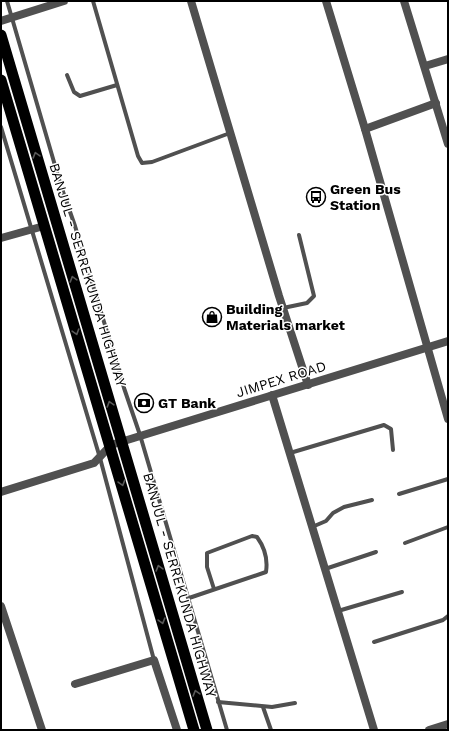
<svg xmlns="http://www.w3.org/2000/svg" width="449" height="731" font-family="'Work Sans',sans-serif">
<rect width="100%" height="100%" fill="#fff"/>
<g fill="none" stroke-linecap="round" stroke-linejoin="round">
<g stroke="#505050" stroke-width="4">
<path d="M7 1 61 186 75 226 124 388 140 435 227 730"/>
<path d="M93 1 138 156 142 163 152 162 230 133"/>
<path d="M67 75 74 92 80 96 117 85"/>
<path d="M1 127 100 458 154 660"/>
<path d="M283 308 307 303 314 296 299 235"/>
<path d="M290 453 384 425 391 429 393 450"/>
<path d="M399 494 448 479"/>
<path d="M312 527 326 521 333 513 344 507 372 500"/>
<path d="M405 543 448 527"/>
<path d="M325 569 376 552"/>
<path d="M189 598 266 572C268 559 265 548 257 537L252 536 207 553V567L214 589"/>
<path d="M338 611 402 592"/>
<path d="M374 642 443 620 448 616"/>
<path d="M218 702 272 707 295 703"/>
<path d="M263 707 271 730"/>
</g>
<g stroke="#505050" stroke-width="8">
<path d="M191 1 279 296 308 385"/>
<path d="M326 1 365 129 448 419"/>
<path d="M404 1 448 144"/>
<path d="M425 66 448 59"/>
<path d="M365 129 436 103"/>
<path d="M1 238 44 226"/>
<path d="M272 395 374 730"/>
<path d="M1 492 94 463 111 445"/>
<path d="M1 606 42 730"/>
<path d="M75 684 154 660 177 730"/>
<path d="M429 730 448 724"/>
</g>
<g stroke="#505050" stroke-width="8">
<path d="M1 21 64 1"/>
<path d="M111 445 448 341"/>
</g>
<g stroke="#000" stroke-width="11">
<path d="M1 35 207 730"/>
<path d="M1 80 194 730"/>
</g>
</g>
<defs><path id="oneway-chevron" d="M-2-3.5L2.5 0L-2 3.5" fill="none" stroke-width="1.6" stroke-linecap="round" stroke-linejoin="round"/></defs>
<g stroke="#595959">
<use href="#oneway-chevron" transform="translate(36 155) rotate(-106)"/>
<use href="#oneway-chevron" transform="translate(73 279) rotate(-107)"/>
<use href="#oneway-chevron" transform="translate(76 332) rotate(73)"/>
<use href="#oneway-chevron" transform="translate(110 404) rotate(-107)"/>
<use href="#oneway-chevron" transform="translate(122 483) rotate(74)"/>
<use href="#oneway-chevron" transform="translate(159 568) rotate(-106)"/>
<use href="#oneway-chevron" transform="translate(162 621) rotate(74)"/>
<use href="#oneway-chevron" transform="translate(196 693) rotate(-106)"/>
</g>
<defs>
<g id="bus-ring" transform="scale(1)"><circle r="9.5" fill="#fff" stroke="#000" stroke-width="1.5"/><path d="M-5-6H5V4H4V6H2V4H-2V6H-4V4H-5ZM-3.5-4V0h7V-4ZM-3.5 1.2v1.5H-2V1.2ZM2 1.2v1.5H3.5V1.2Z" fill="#000"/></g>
<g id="shop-ring" transform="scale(1)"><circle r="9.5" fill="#fff" stroke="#000" stroke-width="1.5"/><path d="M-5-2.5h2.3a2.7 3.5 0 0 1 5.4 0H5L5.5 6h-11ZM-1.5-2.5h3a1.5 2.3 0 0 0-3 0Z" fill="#000"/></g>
<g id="bank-ring" transform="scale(1)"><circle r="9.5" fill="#fff" stroke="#000" stroke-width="1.5"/><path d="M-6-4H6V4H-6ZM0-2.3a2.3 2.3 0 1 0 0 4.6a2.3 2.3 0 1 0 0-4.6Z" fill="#000"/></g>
</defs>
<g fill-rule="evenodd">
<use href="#bus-ring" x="316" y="197"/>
<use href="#shop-ring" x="212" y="317"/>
<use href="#bank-ring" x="144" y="403"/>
</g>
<g text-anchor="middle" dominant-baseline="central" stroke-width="3" stroke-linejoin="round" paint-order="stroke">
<g font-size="14" font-weight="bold" fill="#000" stroke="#fff" text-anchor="start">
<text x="330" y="189">Green Bus<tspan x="330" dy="16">Station</tspan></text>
<text x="226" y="309">Building<tspan x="226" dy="16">Materials market</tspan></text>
<text x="158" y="403">GT Bank</text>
</g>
<g font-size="14" fill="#000" stroke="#fff">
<text transform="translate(88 275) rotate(73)">BANJUL - SERREKUNDA HIGHWAY</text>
<text transform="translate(281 379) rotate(-17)">JIMPEX ROAD</text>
<text transform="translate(180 585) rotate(74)">BANJUL - SERREKUNDA HIGHWAY</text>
</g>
</g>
<rect width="449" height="731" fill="none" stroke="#000000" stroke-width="4"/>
</svg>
